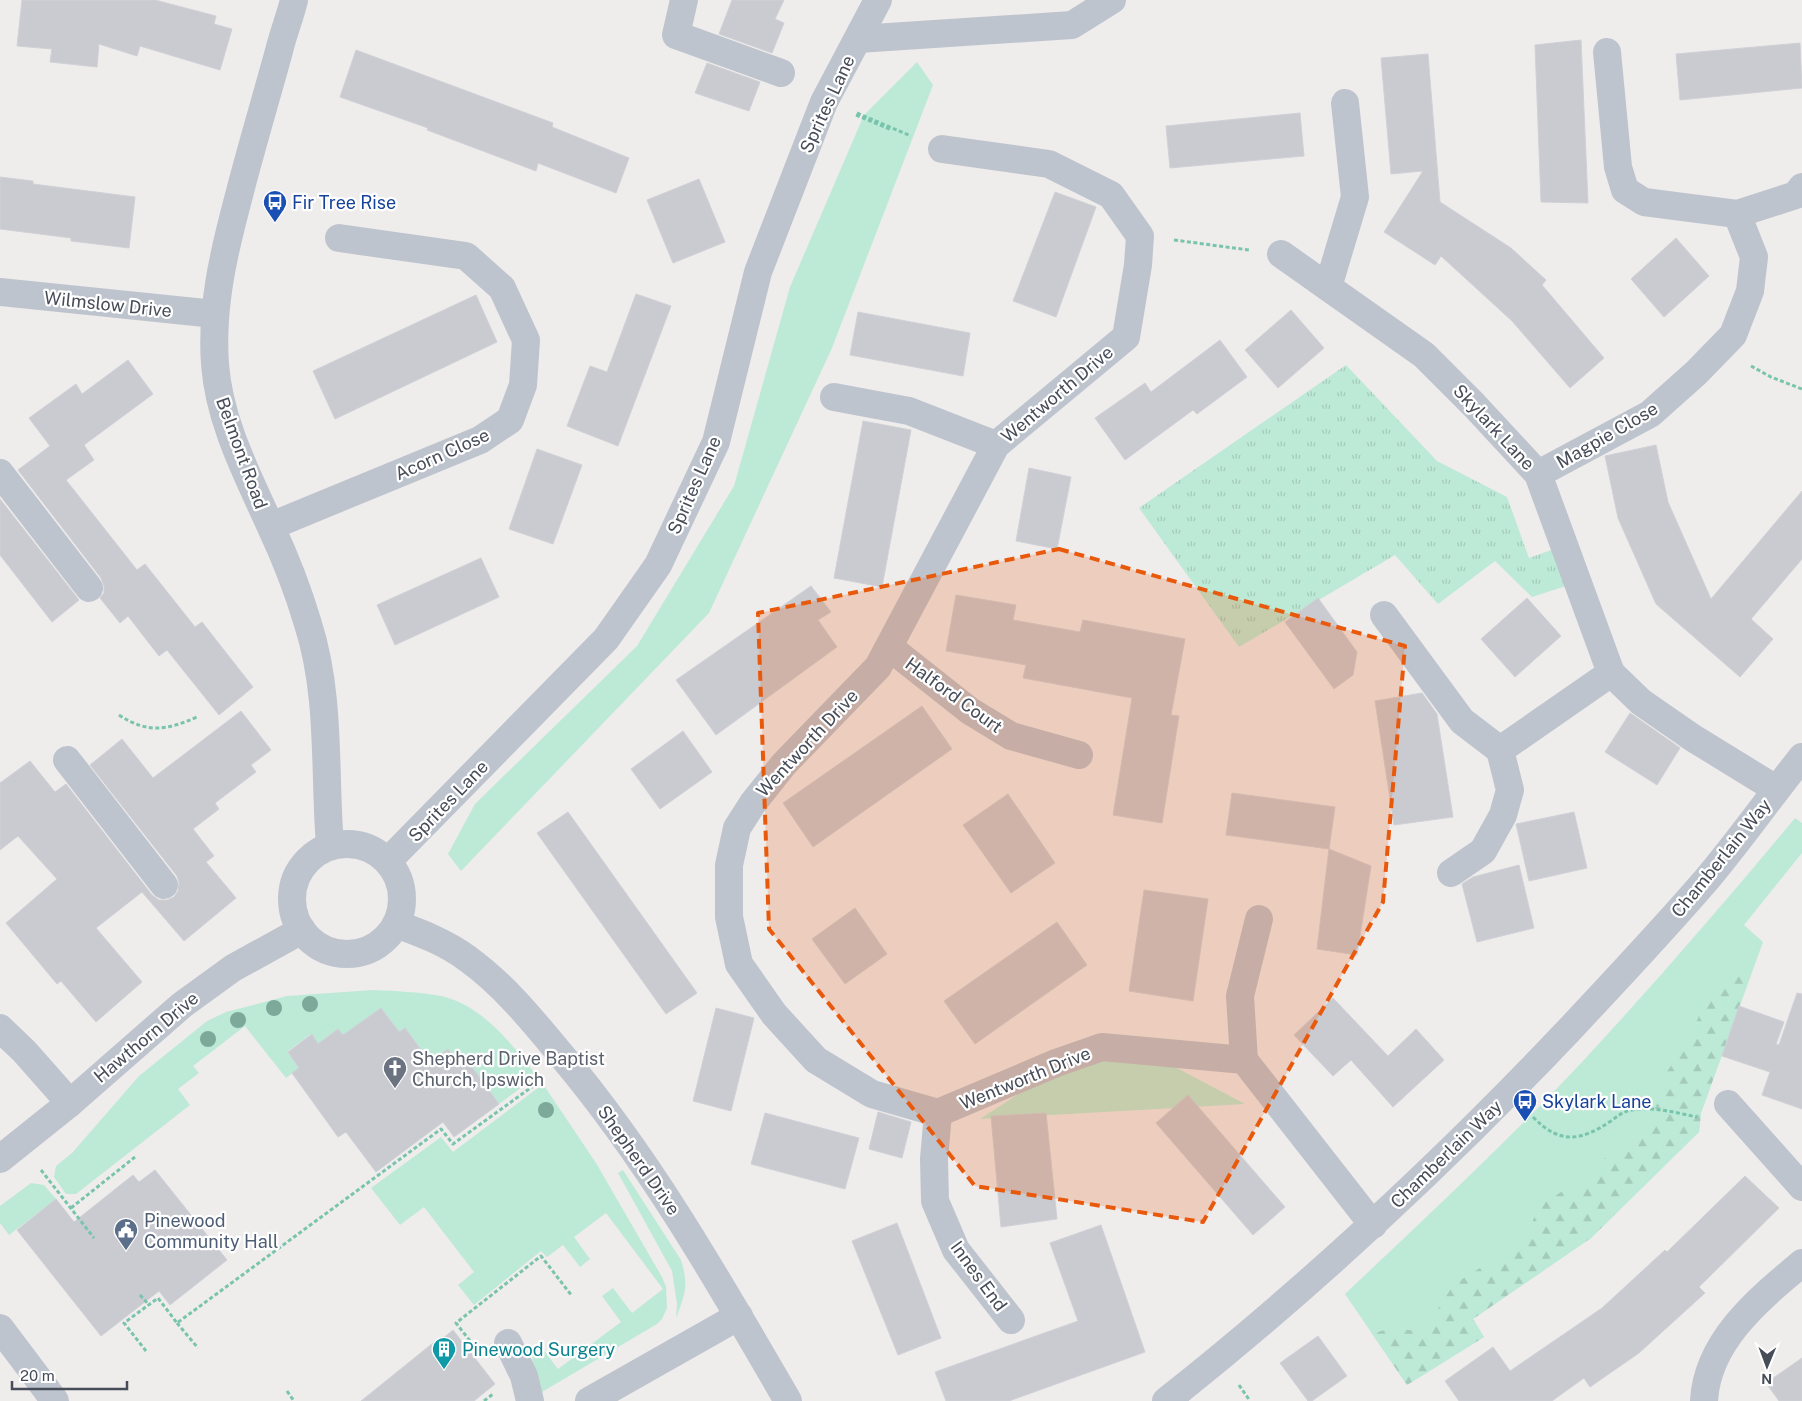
<svg xmlns="http://www.w3.org/2000/svg" width="1802" height="1401" font-family="'Public Sans',sans-serif">
<defs>
<pattern id="forest-firs" width="22" height="20" patternUnits="userSpaceOnUse" patternTransform="scale(1.25)"><rect width="22" height="20" fill="#bdead6"/><path d="M5 1l3.5 6h-7zM16 11l3.5 6h-7z" fill="#a4caba"/></pattern>
<pattern id="park-tufts" width="24" height="20" patternUnits="userSpaceOnUse" patternTransform="scale(1.25)"><rect width="24" height="20" fill="#bdead6"/><path d="M3 7l-1-3M5 7V3M7 7l1-3M15 17l-1-3M17 17v-4M19 17l1-3" fill="none" stroke="#a4caba"/></pattern>
</defs>
<rect width="100%" height="100%" fill="#efecec"/>
<g fill="#bdead6">
<path d="M917 62 933 85 832 348 709 613 461 871 448 854 475 804 637 646 734 486 790 287 864 115Z"/>
<path d="M1795 818 1802 823V853L1744 925 1763 942 1701 1113 1699 1132 1591 1238 1473 1319 1484 1337 1407 1385 1345 1294C1425 1218 1507 1142 1583 1061 1656 982 1726 901 1795 818Z"/>
<path d="M373 990C395 991 419 992 441 996 483 1005 512 1045 537 1076L499 1104 464 1056 457 1061 448 1049 424 1067 418 1045 404 1028 399 1032 343 1035 338 1029 318 1044 311 1034 288 1051 299 1068 286 1078 245 1026 193 1066 199 1073 178 1089 190 1105 76 1194H66L54 1177 56 1166 72 1153 139 1076 207 1021 226 1012 287 996Z"/>
<path d="M1097 1060 1175 1067 1245 1104 980 1119 1020 1093Z"/>
<path d="M543 1084 596 1163 662 1277 666 1287 667 1308 662 1319 657 1324 542 1392C538 1382 530 1361 533 1350 534 1349 538 1345 539 1344L558 1369 621 1322 602 1296 613 1288 632 1313 663 1289 606 1213 574 1237 590 1259 580 1267 563 1245 547 1257 541 1251 474 1305 458 1285 474 1272 424 1207 400 1225 371 1188 441 1137 453 1152Z"/>
<path d="M623 1170 681 1260C689 1286 685 1294 676 1318L677 1304 672 1271 618 1173Z"/>
<path d="M31 1183 44 1185 56 1199 9 1235 0 1223V1206Z"/>
</g>
<path fill="url(#forest-firs)" d="M1730 974 1750 977 1701 1113 1699 1132 1591 1238 1473 1319 1484 1337 1407 1385 1373 1335C1390 1324 1411 1330 1430 1335L1434 1315 1454 1284 1480 1268 1503 1262 1520 1250 1528 1235 1538 1206 1563 1191 1587 1184 1606 1156 1632 1147 1645 1128 1659 1100 1666 1091V1073L1690 1039 1710 987Z"/>
<path fill="url(#park-tufts)" d="M1346 365 1437 461 1507 497 1529 558 1557 548 1569 585 1532 597 1495 561 1438 604 1395 555 1239 647 1139 508Z"/>
<g fill="#cacad1" stroke="#d0d1d7">
<path d="M22 0H155L216 16 214 24 232 29 220 70 140 46 137 56 99 44 97 67 50 62 52 49 17 46Z"/>
<path d="M732 0H784L775 19 784 23 772 53 719 34Z"/>
<path d="M1581 40 1588 203 1541 202 1535 45Z"/>
<path d="M1800 43 1802 88 1680 100 1676 54Z"/>
<path d="M356 50 553 123 552 127 629 158 616 193 538 163 536 171 427 130 428 128 340 97Z"/>
<path d="M1428 54 1440 202 1511 248 1546 280 1542 285 1604 358 1570 388 1512 321 1441 256 1435 265 1384 232 1423 171 1391 174 1381 58Z"/>
<path d="M707 63 760 82 749 111 695 93Z"/>
<path d="M1300 113 1304 156 1170 168 1166 126Z"/>
<path d="M0 177 33 181V184L135 197 129 248 71 241V238L0 229Z"/>
<path d="M699 179 725 242 673 263 647 200Z"/>
<path d="M1055 192 1096 207 1056 317 1013 301Z"/>
<path d="M1676 238 1709 276 1664 317 1631 279Z"/>
<path d="M636 294 671 306 618 446 567 426 590 366 607 372Z"/>
<path d="M476 295 497 342 335 419 313 371Z"/>
<path d="M1291 310 1324 348 1278 388 1245 350Z"/>
<path d="M858 312 970 333 963 376 850 355Z"/>
<path d="M1220 340 1247 377 1197 414 1193 410 1125 460 1095 418 1145 383 1151 392Z"/>
<path d="M128 360 153 394 84 445 94 460 66 480 137 570 145 564 195 627 202 622 253 687 219 715 167 650 159 656 128 616 120 623 100 598 104 593V586L101 578 18 470 50 446 29 418 76 384 82 394Z"/>
<path d="M863 421 911 430 882 587 834 578Z"/>
<path d="M1656 445 1668 502 1711 599 1802 491V559L1751 619 1773 639 1740 677 1656 604 1618 518 1605 456Z"/>
<path d="M537 449 582 465 553 544 509 529Z"/>
<path d="M1029 468 1071 477 1057 549 1016 541Z"/>
<path d="M0 499 79 600 52 622 0 555Z"/>
<path d="M481 558 499 597 395 645 377 605Z"/>
<path d="M811 586 831 612 818 620 837 647 716 735 676 680Z"/>
<path d="M956 595 1016 605 1013 620 1080 632 1083 620 1185 639 1171 715 1179 716 1162 823 1113 815 1132 698 1023 678 1026 665 946 651Z"/>
<path d="M1318 598 1357 652 1353 675 1334 689 1285 622Z"/>
<path d="M1527 598 1561 636 1515 677 1481 639Z"/>
<path d="M1422 693 1437 714 1453 817 1394 825 1375 701Z"/>
<path d="M922 706 952 749 813 847 783 803Z"/>
<path d="M241 711 271 750 251 765 256 772 215 803 219 809 193 829 214 856 206 862 236 898 184 941 142 892 96 928 142 982 96 1022 61 981 57 984 6 923 57 879 18 836 0 850V783L30 761 55 792 66 784 152 895 159 900H167L174 897 178 891 179 883 177 876 90 765 122 739 153 778Z"/>
<path d="M1630 713 1680 748 1657 785 1605 752Z"/>
<path d="M683 731 712 772 660 809 631 769Z"/>
<path d="M1232 793 1335 807 1329 849 1226 835Z"/>
<path d="M1008 794 1055 863 1011 893 963 825Z"/>
<path d="M568 812 697 993 666 1014 537 833Z"/>
<path d="M1574 812 1587 868 1529 881 1516 824Z"/>
<path d="M1329 849 1371 866 1357 955 1317 949Z"/>
<path d="M1519 865 1534 928 1477 942 1462 884 1473 877Z"/>
<path d="M1144 890 1208 899 1193 1001 1129 991Z"/>
<path d="M855 908 887 954 845 984 812 939Z"/>
<path d="M1057 922 1087 965 975 1044 944 1001Z"/>
<path d="M1797 993 1802 994V1109L1762 1095 1770 1072 1722 1056 1739 1006 1784 1022 1776 1044 1779 1045Z"/>
<path d="M1333 998 1388 1056 1416 1029 1444 1060 1393 1107 1351 1060 1333 1076 1294 1035Z"/>
<path d="M381 1008 399 1032 405 1028 430 1062 448 1049 457 1061 464 1056 499 1104 454 1137 443 1122 376 1172 346 1132 338 1137 292 1073 299 1068 288 1052 312 1034 318 1044 338 1029 343 1035Z"/>
<path d="M716 1008 754 1018 731 1111 693 1101Z"/>
<path d="M1188 1095 1285 1207 1253 1235 1156 1123Z"/>
<path d="M878 1112 911 1122 902 1158 869 1149Z"/>
<path d="M765 1113 859 1138 845 1189 751 1164Z"/>
<path d="M1046 1113 1057 1219 1001 1227 991 1116Z"/>
<path d="M155 1170 227 1260 170 1305 159 1291 101 1336 17 1230 56 1199 74 1222 133 1175 139 1182Z"/>
<path d="M1745 1176 1779 1208 1699 1287 1705 1293 1639 1353 1590 1387 1584 1378 1552 1401H1459L1445 1381 1493 1347 1510 1371 1602 1308 1665 1250 1667 1252Z"/>
<path d="M897 1223 941 1338 898 1355 852 1241Z"/>
<path d="M1101 1225 1145 1352 1009 1401H946L935 1372 1078 1321 1050 1243Z"/>
<path d="M453 1330 495 1384 474 1401H361L438 1339 440 1341Z"/>
<path d="M1318 1336 1347 1376 1312 1401H1308L1280 1363Z"/>
<path d="M1802 1358V1401H1779L1766 1383Z"/>
</g>
<g fill="none" stroke-linecap="round" stroke-linejoin="round">
<g stroke="#78c4ac" stroke-width="3" stroke-dasharray="4 2.5" stroke-linecap="butt">
<path d="M857 113 911 136"/>
<path d="M856 115 892 130"/>
<path d="M1174 240 1249 250"/>
<path d="M1751 366 1771 377 1802 389"/>
<path d="M119 715C148 734 167 730 197 717"/>
<path d="M1533 1117C1560 1145 1581 1141 1611 1121 1618 1116 1623 1111 1632 1110 1652 1106 1677 1113 1697 1117"/>
<path d="M41 1170 94 1238"/>
<path d="M71 1208 135 1157"/>
<path d="M140 1295 149 1305"/>
<path d="M177 1323 198 1348"/>
<path d="M474 1346 456 1323 541 1256 572 1296"/>
<path d="M146 1351 124 1323 158 1298 177 1323 441 1129 453 1144 540 1081"/>
<path d="M1239 1385 1250 1401"/>
<path d="M287 1391 294 1401"/>
<path d="M484 1401 493 1394"/>
</g>
<g stroke="#bec4cd" stroke-width="28">
<path d="M294 0C290 17 283 34 279 51 265 102 250 152 237 203 223 256 211 308 215 364 219 421 247 474 270 525 285 557 298 590 308 624 331 696 324 772 330 846"/>
<path d="M684 0 676 35 781 73"/>
<path d="M858 39 1072 25 1112 0"/>
<path d="M1607 52 1618 167 1625 190 1644 202 1737 214 1796 195 1802 187"/>
<path d="M942 149 1049 164 1111 195 1140 236 1138 265 1126 337 996 445 878 667 784 764 753 803 737 828 729 865V917L739 964 774 1014 816 1060 872 1094 938 1113 1056 1063 1102 1047 1244 1060 1373 1225"/>
<path d="M1281 254 1424 355 1474 405 1538 474 1611 673 1641 702 1693 738 1776 789"/>
<path d="M1328 287 1355 197 1345 103"/>
<path d="M0 292 215 314"/>
<path d="M834 397 909 411 996 445"/>
<path d="M0 473 89 588"/>
<path d="M1538 474 1650 414 1696 373 1733 335 1750 291 1754 257 1737 214"/>
<path d="M271 526 480 440 510 420 523 385 526 340 502 288 466 256 339 238"/>
<path d="M1384 615 1462 721 1500 750 1611 673"/>
<path d="M889 647 970 711 1011 736 1079 755"/>
<path d="M67 760 164 885"/>
<circle cx="347" cy="899" r="55"/>
<path d="M388 861 606 639 658 565 716 442 758 272 824 102 878 0"/>
<path d="M1451 873 1483 851 1503 815 1510 790 1500 750"/>
<path d="M396 924C421 933 447 943 468 959 504 985 534 1022 562 1056 651 1162 719 1282 788 1401"/>
<path d="M0 1028 24 1051 70 1103"/>
<path d="M1244 1060 1240 996 1259 919"/>
<path d="M1728 1104 1802 1187"/>
<path d="M938 1113 934 1159 935 1201 956 1250 1011 1320"/>
<path d="M0 1159 70 1103 182 1005 233 968 302 930"/>
<path d="M0 1328 55 1401"/>
<path d="M508 1343 524 1376 530 1401"/>
<path d="M589 1401 739 1316"/>
<path d="M1166 1401C1310 1287 1445 1161 1571 1028 1617 979 1663 930 1707 879 1740 840 1770 797 1802 757"/>
<path d="M1704 1401C1707 1341 1759 1299 1802 1263"/>
</g>
</g>
<g fill="#7ca99a">
<circle cx="310" cy="1004" r="8"/>
<circle cx="274" cy="1008" r="8"/>
<circle cx="238" cy="1020" r="8"/>
<circle cx="208" cy="1039" r="8"/>
<circle cx="546" cy="1110" r="8"/>
</g>
<path fill="#e8590c" fill-opacity="0.2" stroke="#e8590c" stroke-width="4" stroke-dasharray="10 6" stroke-linejoin="round" d="M1059 549 1405 646 1383 902 1203 1222 975 1186 769 929 758 613Z"/>
<defs>
<g id="bus-pin" transform="scale(1.25)"><path d="M0 17L-7.5 6A9.5 9.5 0 1 1 7.5 6Z" fill="#1a4fb4" stroke="#fff"/><path d="M-5-6H5V4H4V6H2V4H-2V6H-4V4H-5ZM-3.5-4V0h7V-4ZM-3.5 1.2v1.5H-2V1.2ZM2 1.2v1.5H3.5V1.2Z" fill="#fff"/></g>
<g id="church-pin" transform="scale(1.25)"><path d="M0 17L-7.5 6A9.5 9.5 0 1 1 7.5 6Z" fill="#6b7280" stroke="#fff"/><path d="M-1.2-6h2.4v3.5h3.3v2.4h-3.3V6h-2.4V-.1h-3.3v-2.4h3.3Z" fill="#fff"/></g>
<g id="civic-pin" transform="scale(1.25)"><path d="M0 17L-7.5 6A9.5 9.5 0 1 1 7.5 6Z" fill="#5c6f8a" stroke="#fff"/><path d="M-.6-6.5H3V-4.5H.6V-3L4-1V1h2V6H-6V1h2V-1L-.6-3ZM-1.2 2.5V6h2.4V2.5Z" fill="#fff"/></g>
<g id="building-pin" transform="scale(1.25)"><path d="M0 17L-7.5 6A9.5 9.5 0 1 1 7.5 6Z" fill="#0f9aa8" stroke="#fff"/><path d="M-4-6H4V6H1V3H-1V6H-4ZM-2.5-4.3h1.7v1.8h-1.7ZM.8-4.3h1.7v1.8H.8ZM-2.5-1h1.7V.8h-1.7ZM.8-1h1.7V.8H.8Z" fill="#fff"/></g>
</defs>
<g fill-rule="evenodd">
<use href="#bus-pin" x="275" y="202"/>
<use href="#church-pin" x="395" y="1068"/>
<use href="#bus-pin" x="1525" y="1101"/>
<use href="#civic-pin" x="126" y="1230"/>
<use href="#building-pin" x="444" y="1349"/>
</g>
<g text-anchor="middle" dominant-baseline="central" stroke-width="4.5" stroke-linejoin="round" paint-order="stroke">
<g font-size="18" fill="#464c58" stroke="#fff">
<text transform="translate(827 104) rotate(-65)">Sprites Lane</text>
<text transform="translate(108 304) rotate(6)">Wilmslow Drive</text>
<text transform="translate(1057 394) rotate(-40)">Wentworth Drive</text>
<text transform="translate(1494 427) rotate(47)">Skylark Lane</text>
<text transform="translate(1607 435) rotate(-30)">Magpie Close</text>
<text transform="translate(242 453) rotate(70)">Belmont Road</text>
<text transform="translate(442 454) rotate(-24)">Acorn Close</text>
<text transform="translate(694 485) rotate(-66)">Sprites Lane</text>
<text transform="translate(954 695) rotate(36)">Halford Court</text>
<text transform="translate(807 743) rotate(-47)">Wentworth Drive</text>
<text transform="translate(448 801) rotate(-46)">Sprites Lane</text>
<text transform="translate(1721 858) rotate(-51)">Chamberlain Way</text>
<text transform="translate(146 1037) rotate(-40)">Hawthorn Drive</text>
<text transform="translate(1025 1078) rotate(-22)">Wentworth Drive</text>
<text transform="translate(1446 1154) rotate(-44)">Chamberlain Way</text>
<text transform="translate(639 1160) rotate(55)">Shepherd Drive</text>
<text transform="translate(979 1276) rotate(54)">Innes End</text>
</g>
<g font-size="18" fill="#164399" stroke="#fff" text-anchor="start">
<text x="292" y="202">Fir Tree Rise</text>
<text x="1542" y="1101">Skylark Lane</text>
</g>
<g font-size="18" fill="#5b616d" stroke="#fff" text-anchor="start">
<text x="412" y="1058">Shepherd Drive Baptist<tspan x="412" dy="21">Church, Ipswich</tspan></text>
</g>
<g font-size="18" fill="#4e5e75" stroke="#fff" text-anchor="start">
<text x="144" y="1220">Pinewood<tspan x="144" dy="21">Community Hall</tspan></text>
</g>
<g font-size="18" fill="#0d838f" stroke="#fff" text-anchor="start">
<text x="462" y="1349">Pinewood Surgery</text>
</g>
</g>
<g transform="translate(1767 1366) rotate(181)" stroke="#ffffff" stroke-width="4" paint-order="stroke">
<path d="M0-4L9 19L0 12L-9 19Z" fill="#464c58"/>
<text y="-8" font-size="14" font-weight="bold" text-anchor="middle" fill="#464c58">N</text>
</g>
<path d="M12 1381v8h115v-8" fill="none" stroke="#464c58" stroke-width="2.5"/>
<text x="20" y="1381" font-size="15" fill="#464c58" stroke="#ffffff" stroke-width="4" paint-order="stroke">20 m</text>
</svg>
